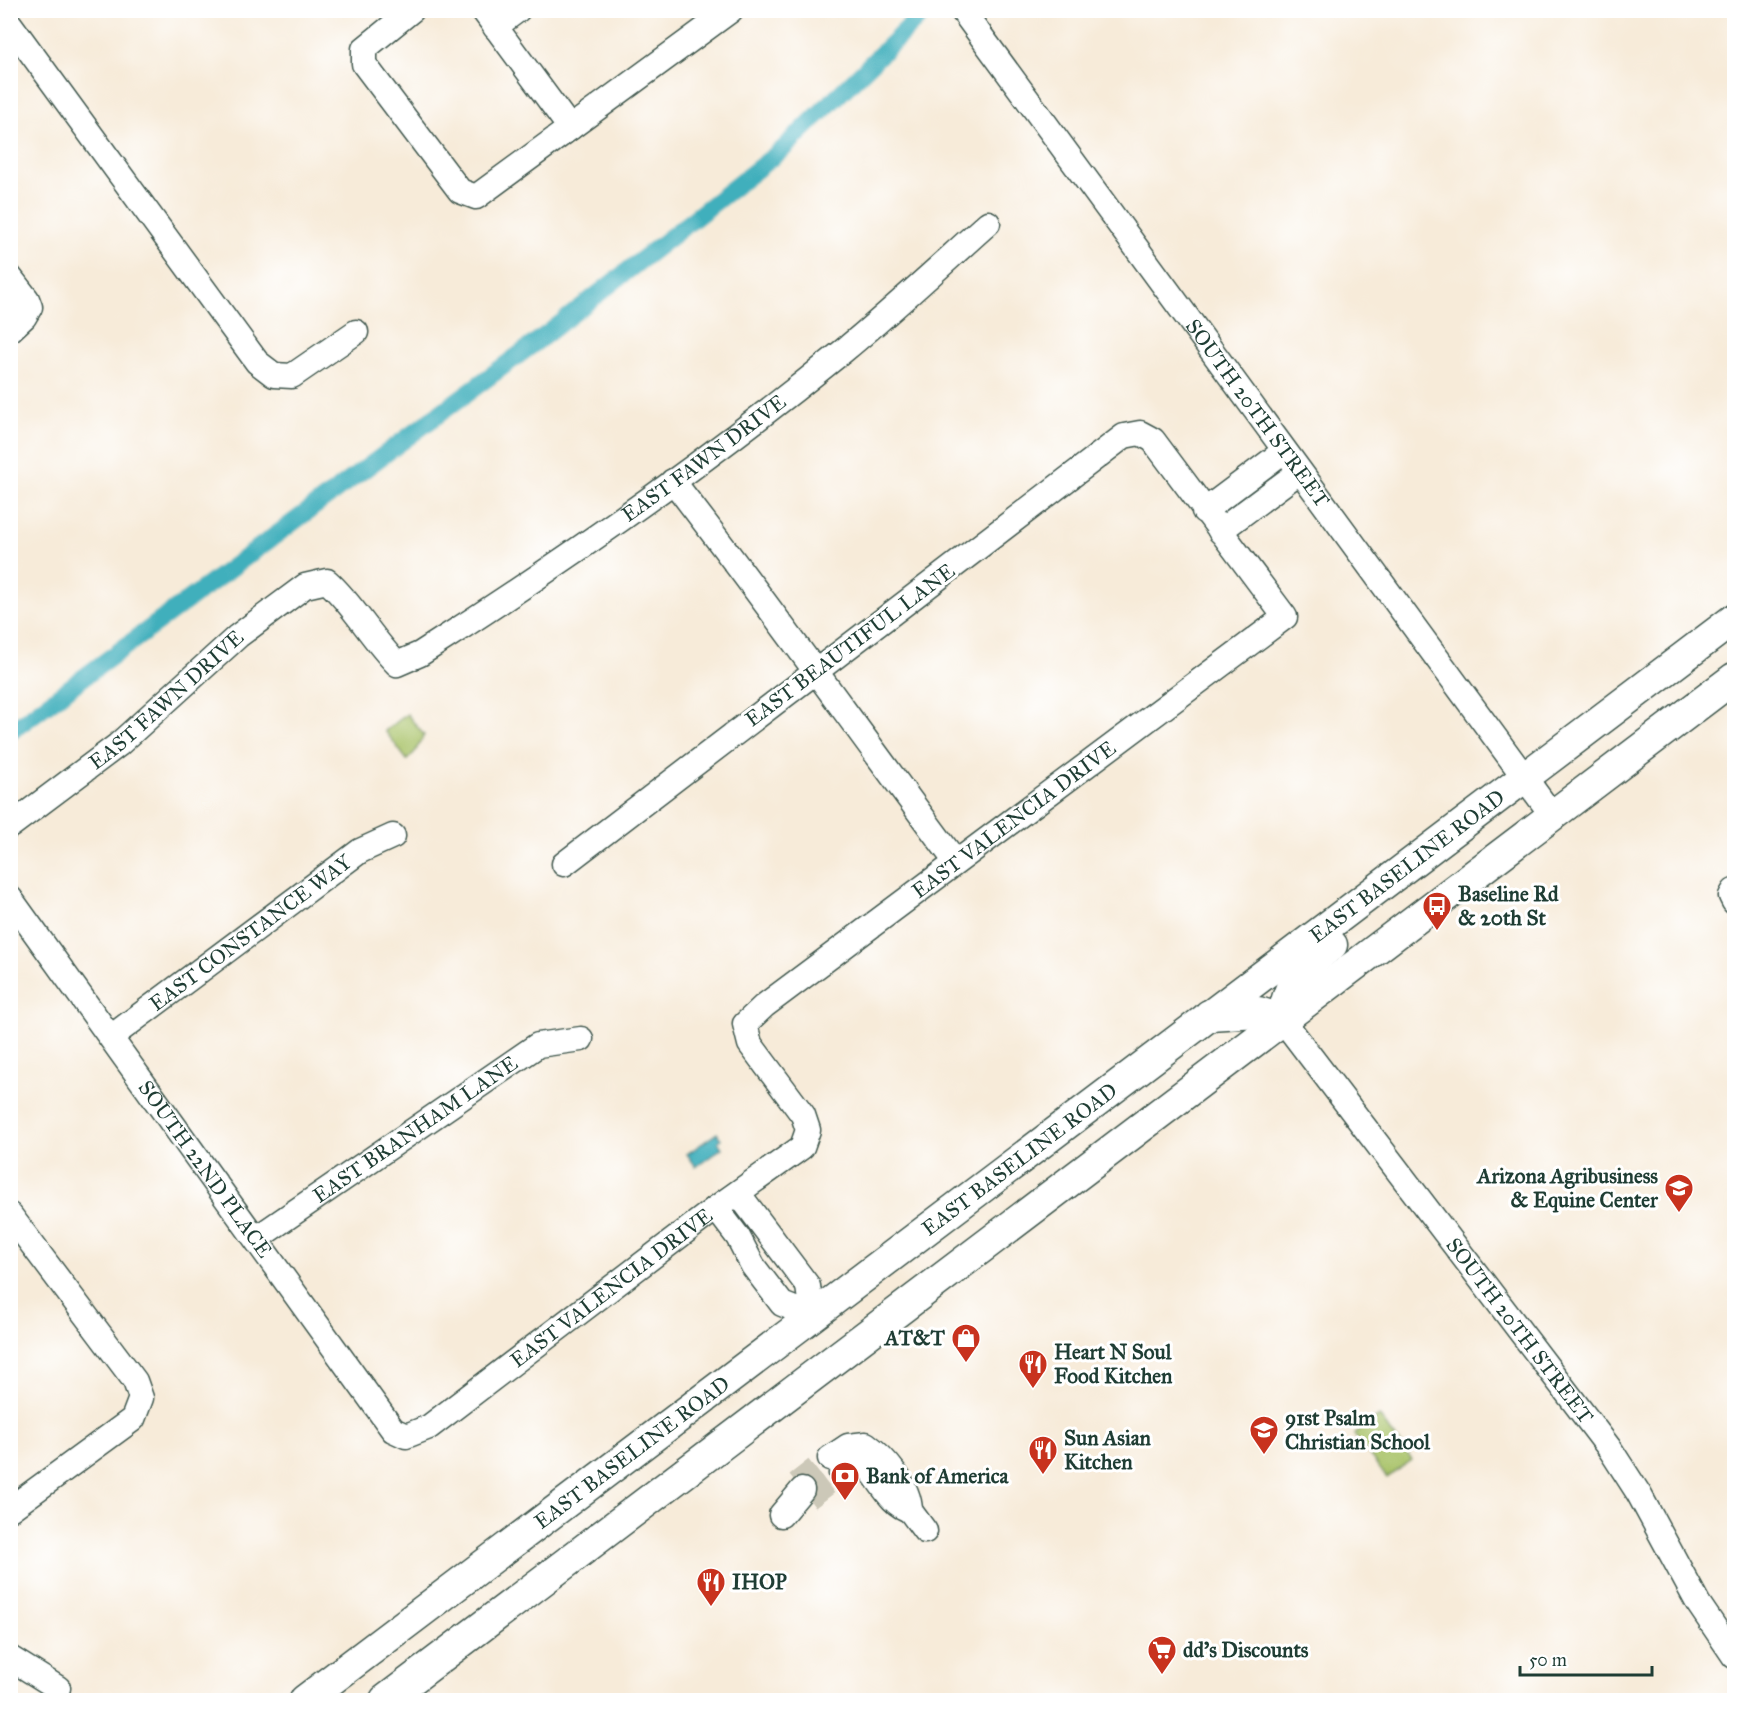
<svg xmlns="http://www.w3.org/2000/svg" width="1745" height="1711" font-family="'IM FELL Great Primer',serif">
<rect width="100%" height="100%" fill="#fff"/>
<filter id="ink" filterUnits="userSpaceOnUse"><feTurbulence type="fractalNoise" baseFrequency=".0167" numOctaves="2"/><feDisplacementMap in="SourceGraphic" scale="12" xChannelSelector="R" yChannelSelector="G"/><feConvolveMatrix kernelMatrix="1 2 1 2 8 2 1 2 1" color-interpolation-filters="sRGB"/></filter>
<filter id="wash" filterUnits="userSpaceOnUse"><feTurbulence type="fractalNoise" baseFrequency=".008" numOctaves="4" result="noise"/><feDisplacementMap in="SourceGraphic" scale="24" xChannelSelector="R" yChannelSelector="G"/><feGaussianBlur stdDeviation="1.35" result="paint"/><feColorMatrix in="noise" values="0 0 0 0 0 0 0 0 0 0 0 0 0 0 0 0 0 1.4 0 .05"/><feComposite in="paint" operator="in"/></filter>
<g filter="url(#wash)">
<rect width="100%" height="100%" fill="#f7ebd9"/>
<g fill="#a8c268" stroke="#64804e" stroke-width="1.5">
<path d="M407 714 424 735 415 752 407 760 385 731Z"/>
<path d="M1379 1416 1412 1460 1387 1478 1354 1435Z"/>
</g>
<path fill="#40afbc" stroke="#307678" stroke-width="1.5" d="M717 1133 721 1139 718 1141 722 1148 696 1167 687 1154Z"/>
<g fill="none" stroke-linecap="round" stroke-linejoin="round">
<path stroke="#40afbc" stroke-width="18" d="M10 732 547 334 784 148 926 10"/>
</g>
</g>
<g filter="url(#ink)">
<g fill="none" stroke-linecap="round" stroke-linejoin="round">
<g stroke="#ccc8b8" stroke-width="24" stroke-dasharray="24 12" stroke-linecap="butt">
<path d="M797 1484 830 1458"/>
<path d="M808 1498 841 1473"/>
</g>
<g stroke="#3f574d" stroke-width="27">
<g id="minor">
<path d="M412 10 364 49V64L460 191 476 197 731 10"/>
<path d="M483 10 570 128"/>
<path id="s1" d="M962 10 1552 815"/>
<path d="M10 24 257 362 274 375 292 376 356 332"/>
<path d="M495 27 518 10"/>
<path d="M10 277 27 299 30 307 24 317 10 330"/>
<path d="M673 481C770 606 861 735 956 862"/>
<path d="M1204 511 1284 451"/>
<path d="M1220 531 1299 472"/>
<path id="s2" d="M10 826 118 745 238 636 305 586 327 581C354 605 371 638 397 664L420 654C566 561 708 461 842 352 892 311 940 266 988 223"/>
<path d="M1734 891 1731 896 1734 902"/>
<path id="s3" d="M10 898 393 1430 406 1436 429 1427 716 1208 802 1147 808 1130 803 1115 750 1044 745 1024 764 1006 1285 617 1153 440 1140 433 1124 436 564 864"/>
<path id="s4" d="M1282 1019 1610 1449 1639 1494 1698 1603 1734 1656"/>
<path id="s5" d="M111 1037 360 851 393 836"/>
<path d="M716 1208 738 1237 753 1266 782 1304 812 1316 808 1286 738 1193"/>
<path d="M10 1215 135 1381 141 1398 133 1419 10 1509"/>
<path id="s6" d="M257 1238 538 1045 581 1039"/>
<path d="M830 1458 848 1446 866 1444C885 1458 909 1485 910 1510 890 1505 880 1479 866 1465H852L841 1473"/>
<path d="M900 1497 925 1531"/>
<path d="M781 1515 802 1490"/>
<path d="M10 1658 58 1688"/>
</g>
</g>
<g stroke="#3f574d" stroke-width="33">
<g id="major">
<path d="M1209 1015 1258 1012 1282 1019C1290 977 1300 971 1332 945"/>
<path id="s7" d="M305 1700 1734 619"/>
<path d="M385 1700 1734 678"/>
</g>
</g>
<use href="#minor" stroke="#fff" stroke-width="24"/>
<use href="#major" stroke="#fff" stroke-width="30"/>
</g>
</g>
<defs>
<g id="bus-pin" transform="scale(1.5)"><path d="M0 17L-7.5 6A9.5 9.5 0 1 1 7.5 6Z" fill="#c8321e" stroke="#fff"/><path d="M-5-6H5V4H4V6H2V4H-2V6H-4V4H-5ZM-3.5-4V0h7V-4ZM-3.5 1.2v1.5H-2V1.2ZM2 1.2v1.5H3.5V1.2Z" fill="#fff"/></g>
<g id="school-pin" transform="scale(1.5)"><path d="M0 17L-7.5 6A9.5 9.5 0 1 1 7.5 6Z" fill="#c8321e" stroke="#fff"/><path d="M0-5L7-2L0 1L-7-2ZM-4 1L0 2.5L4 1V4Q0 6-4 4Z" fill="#fff"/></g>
<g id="shop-pin" transform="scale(1.5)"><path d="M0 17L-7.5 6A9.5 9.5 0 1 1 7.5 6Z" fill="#c8321e" stroke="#fff"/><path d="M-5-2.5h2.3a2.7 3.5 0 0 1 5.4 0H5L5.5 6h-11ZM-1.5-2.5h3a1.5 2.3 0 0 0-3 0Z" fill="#fff"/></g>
<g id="restaurant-pin" transform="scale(1.5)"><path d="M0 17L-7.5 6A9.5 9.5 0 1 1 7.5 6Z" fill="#c8321e" stroke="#fff"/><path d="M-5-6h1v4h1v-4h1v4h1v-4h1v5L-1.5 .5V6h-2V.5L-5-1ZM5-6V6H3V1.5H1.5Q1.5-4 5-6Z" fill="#fff"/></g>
<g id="bank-pin" transform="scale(1.5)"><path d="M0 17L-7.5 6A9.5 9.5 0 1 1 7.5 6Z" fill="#c8321e" stroke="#fff"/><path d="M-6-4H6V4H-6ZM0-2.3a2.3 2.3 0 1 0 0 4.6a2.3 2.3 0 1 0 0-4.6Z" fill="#fff"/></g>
<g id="supermarket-pin" transform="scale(1.5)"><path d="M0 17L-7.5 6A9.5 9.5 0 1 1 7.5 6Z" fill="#c8321e" stroke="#fff"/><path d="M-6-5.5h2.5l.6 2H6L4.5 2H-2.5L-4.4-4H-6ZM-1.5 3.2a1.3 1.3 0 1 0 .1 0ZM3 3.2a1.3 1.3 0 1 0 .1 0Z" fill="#fff"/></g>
</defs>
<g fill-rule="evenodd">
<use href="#bus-pin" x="1437" y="906"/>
<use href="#school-pin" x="1679" y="1188"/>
<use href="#shop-pin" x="966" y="1338"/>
<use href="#restaurant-pin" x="1033" y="1364"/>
<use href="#school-pin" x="1264" y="1430"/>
<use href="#restaurant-pin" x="1043" y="1450"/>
<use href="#bank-pin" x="845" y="1476"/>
<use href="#restaurant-pin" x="711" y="1582"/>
<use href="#supermarket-pin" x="1162" y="1650"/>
</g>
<g text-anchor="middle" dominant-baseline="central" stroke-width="6" stroke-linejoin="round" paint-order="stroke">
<g font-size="21" fill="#1f3d34" stroke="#fff">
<text stroke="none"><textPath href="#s1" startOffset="500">SOUTH 20TH STREET</textPath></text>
<text stroke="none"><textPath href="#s2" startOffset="882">EAST FAWN DRIVE</textPath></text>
<text transform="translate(850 645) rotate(-37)">EAST BEAUTIFUL LANE</text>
<text stroke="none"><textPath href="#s2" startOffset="201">EAST FAWN DRIVE</textPath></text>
<text stroke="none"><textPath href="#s3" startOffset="1642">EAST VALENCIA DRIVE</textPath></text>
<text stroke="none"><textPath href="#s7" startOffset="1382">EAST BASELINE ROAD</textPath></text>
<text stroke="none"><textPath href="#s5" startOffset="174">EAST CONSTANCE WAY</textPath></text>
<text stroke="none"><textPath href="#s6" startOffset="192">EAST BRANHAM LANE</textPath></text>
<text stroke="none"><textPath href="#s7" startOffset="896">EAST BASELINE ROAD</textPath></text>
<text stroke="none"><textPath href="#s3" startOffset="334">SOUTH 22ND PLACE</textPath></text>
<text stroke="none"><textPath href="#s3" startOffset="924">EAST VALENCIA DRIVE</textPath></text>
<text stroke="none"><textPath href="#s4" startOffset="392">SOUTH 20TH STREET</textPath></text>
<text stroke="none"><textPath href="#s7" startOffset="410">EAST BASELINE ROAD</textPath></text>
</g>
<g font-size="21" font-weight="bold" fill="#1f3d34" stroke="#fff" text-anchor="start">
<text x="1458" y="894">Baseline Rd<tspan x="1458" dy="24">&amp; 20th St</tspan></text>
<text x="1658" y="1176" text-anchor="end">Arizona Agribusiness<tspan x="1658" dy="24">&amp; Equine Center</tspan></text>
<text x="945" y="1338" text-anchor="end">AT&amp;T</text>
<text x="1054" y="1352">Heart N Soul<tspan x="1054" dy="24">Food Kitchen</tspan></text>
<text x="1285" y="1418">91st Psalm<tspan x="1285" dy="24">Christian School</tspan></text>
<text x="1064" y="1438">Sun Asian<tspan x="1064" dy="24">Kitchen</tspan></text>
<text x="866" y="1476">Bank of America</text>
<text x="732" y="1582">IHOP</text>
<text x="1183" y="1650">dd's Discounts</text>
</g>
</g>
<rect width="1745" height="1711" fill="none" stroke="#fff" stroke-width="36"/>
<path d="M1520 1666v9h132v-9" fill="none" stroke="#1f3d34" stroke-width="3"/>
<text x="1529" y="1666" font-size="18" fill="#1f3d34" stroke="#ffffff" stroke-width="4.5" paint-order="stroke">50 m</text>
</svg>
